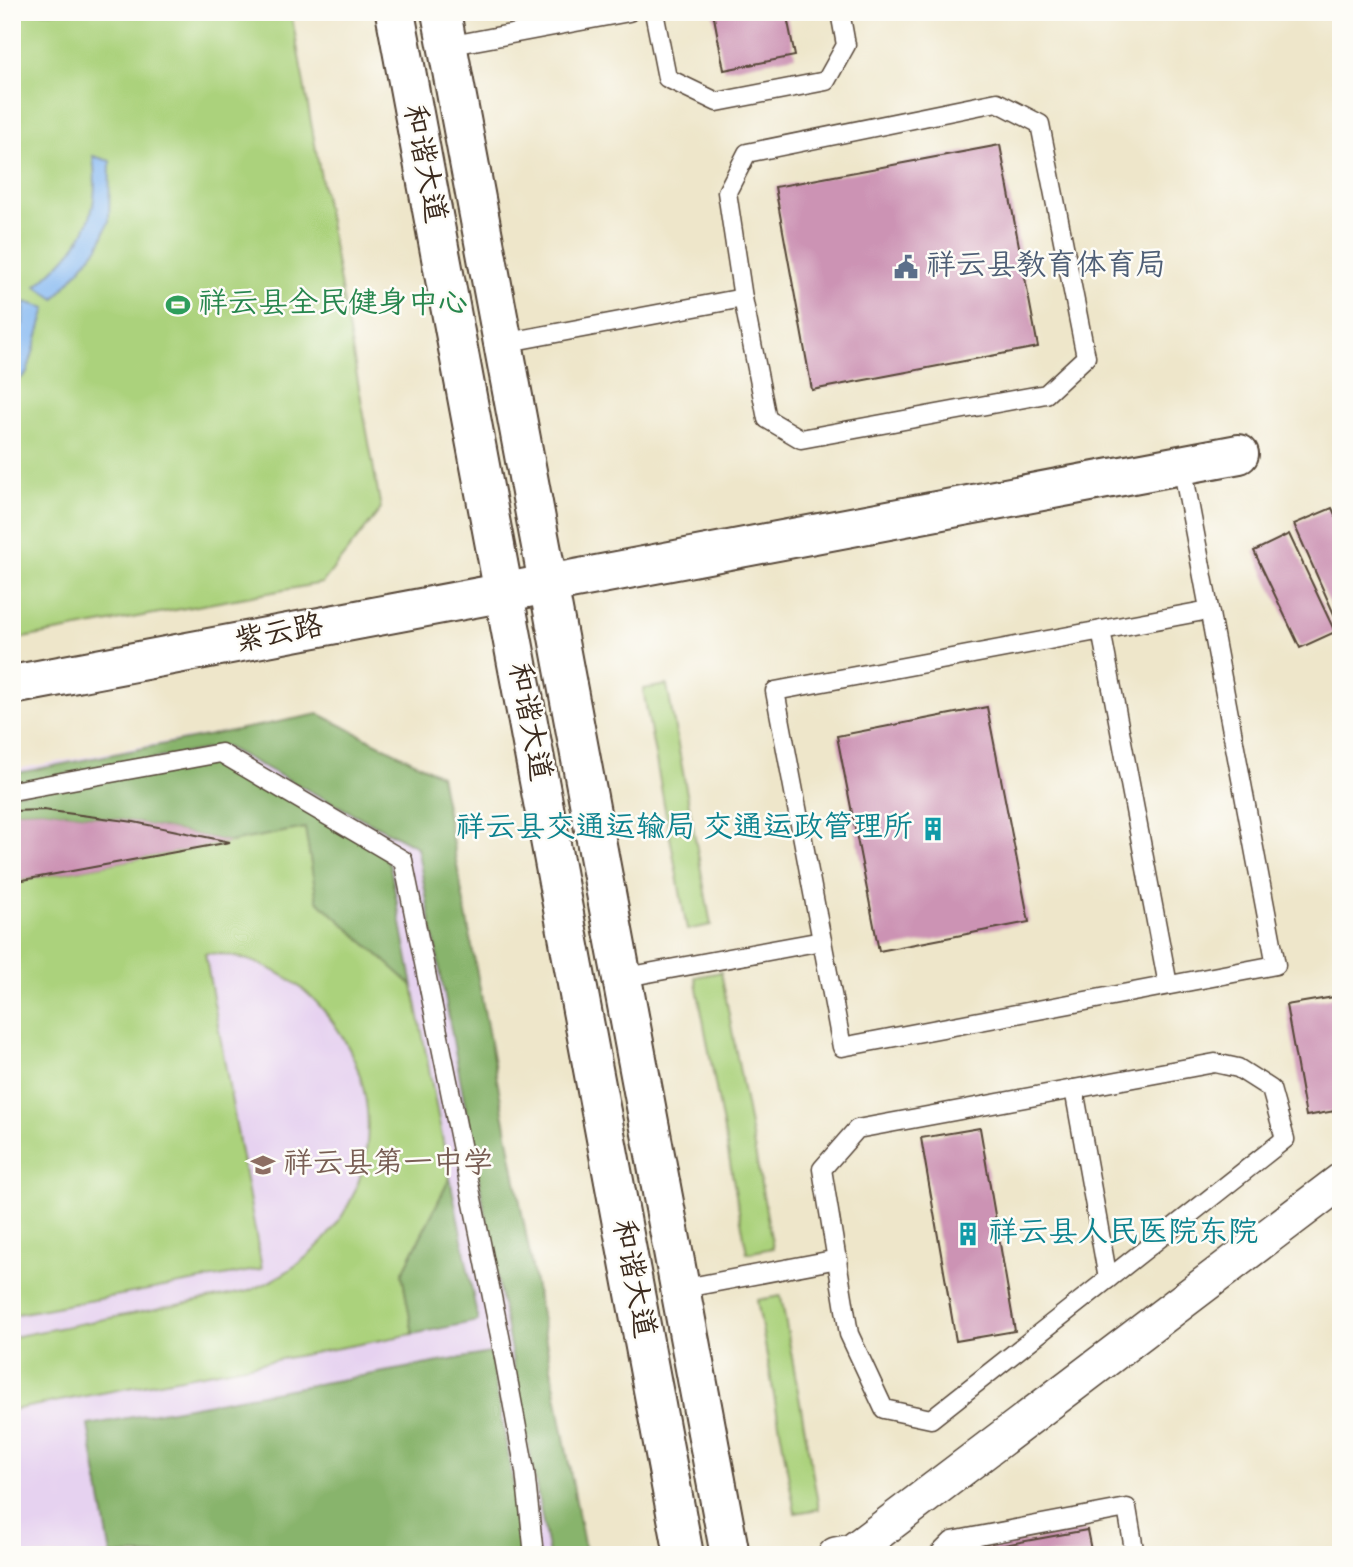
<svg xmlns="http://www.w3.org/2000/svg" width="1353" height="1567" font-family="'Indie Flower','LXGW WenKai TC',sans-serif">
<rect width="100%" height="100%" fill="#fdfcf7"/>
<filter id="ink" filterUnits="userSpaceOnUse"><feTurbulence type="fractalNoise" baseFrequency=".0143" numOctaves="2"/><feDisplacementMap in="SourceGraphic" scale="14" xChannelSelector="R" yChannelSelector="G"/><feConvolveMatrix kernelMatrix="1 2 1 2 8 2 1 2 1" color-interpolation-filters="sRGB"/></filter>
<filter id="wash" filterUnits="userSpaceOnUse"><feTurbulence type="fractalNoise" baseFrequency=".00686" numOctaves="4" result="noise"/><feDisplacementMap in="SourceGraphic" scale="28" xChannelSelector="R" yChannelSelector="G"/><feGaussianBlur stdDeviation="1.57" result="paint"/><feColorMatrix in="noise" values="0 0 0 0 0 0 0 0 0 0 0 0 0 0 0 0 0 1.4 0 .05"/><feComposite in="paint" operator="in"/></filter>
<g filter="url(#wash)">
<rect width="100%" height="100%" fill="#eee6ca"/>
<path fill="#e6d2f0" d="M319 714 440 775 586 1555H12V770Z"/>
<g fill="#abd27c" stroke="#737e4d" stroke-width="2">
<path d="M12 12H291L381 509 322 583 12 640Z"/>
<path d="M667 685 711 925 687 930 643 689Z"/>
<path d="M305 828 317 900 413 986 450 1178 402 1274 413 1334 12 1410V1337L249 1291C367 1245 406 1111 325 1012 296 976 251 954 205 953L262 1269 12 1315V882Z"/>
<path d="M721 972 773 1248 747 1253 695 977Z"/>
<path d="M781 1296 819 1509 795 1513 757 1300Z"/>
</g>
<g fill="#88b46c" stroke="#626f45" stroke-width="2">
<path d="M319 714 440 775 586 1555H549L417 847 224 746 12 784V774Z"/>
<path d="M215 760 229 764 381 852 390 866 413 986 317 900 305 828 230 842 134 822 43 810 12 811V794Z"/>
<path d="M450 1178 478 1321 413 1334 402 1274Z"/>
<path d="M490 1353 526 1555H111L88 1425Z"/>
</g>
<g fill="#84b8f2" stroke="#607188" stroke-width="2">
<path d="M93 156 110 161 109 221 99 246 55 299 36 286C83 244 101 220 93 156Z"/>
<path d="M25 302 46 308 27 373 12 386V353L23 322Z"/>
</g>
<g id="blocks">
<g fill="#cc93b4">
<path d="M713 12H786L795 56 724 70Z"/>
<path d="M1000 145 1038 347 812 390 775 187Z"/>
<path d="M1332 508 1341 528V630L1294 524Z"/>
<path d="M1289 534 1335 632 1300 648 1254 551Z"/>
<path d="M987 707 1029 922 879 951 837 736Z"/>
<path d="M43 810 134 822 230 842 12 882V811Z"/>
<path d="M1334 997 1341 1032V1110L1306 1116 1286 1005Z"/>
<path d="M980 1128 1015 1331 956 1341 921 1138Z"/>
<path d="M1087 1530 1092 1555H988L987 1548Z"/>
</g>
</g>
</g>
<g filter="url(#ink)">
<use href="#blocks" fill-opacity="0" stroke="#564638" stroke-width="2"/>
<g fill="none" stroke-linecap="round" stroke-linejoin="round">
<g stroke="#564638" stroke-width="21">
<g id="lane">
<path d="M654 12 667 78 717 102 826 81 846 45 840 12"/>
<path d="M447 46 629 12"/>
<path d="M997 102 1040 124 1086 357 1046 394 801 439 767 419 743 298 727 192 747 153Z"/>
<path d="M503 343 743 298"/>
<path d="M1182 465 1276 965 842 1047 775 691 1209 610"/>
<path d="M1101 630 1168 985"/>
<path d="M12 791 221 753 403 860 500 1336 525 1471 534 1555"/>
<path d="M621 978 822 941"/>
<path d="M1215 1063 1238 1068 1271 1089 1285 1139 931 1419 884 1409 849 1334 822 1169 857 1129Z"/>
<path d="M1074 1089 1108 1279"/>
<path d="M680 1289 838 1259"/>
<path d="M938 1555 952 1541 1127 1508 1135 1555"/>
</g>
</g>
<g stroke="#564638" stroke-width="38">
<path id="street" d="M836 1555 852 1552 1341 1181"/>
</g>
<g stroke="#564638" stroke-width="42">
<path id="secondary" d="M12 685 1239 454"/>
</g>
<g stroke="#564638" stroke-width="42">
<g id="primary">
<path d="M395 12 684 1555"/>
<path d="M441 12 730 1555"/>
</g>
</g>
<use href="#lane" stroke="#fff" stroke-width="18"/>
<use href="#street" stroke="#fff" stroke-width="35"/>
<use href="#secondary" stroke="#fff" stroke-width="38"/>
<use href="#primary" stroke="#fff" stroke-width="38"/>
</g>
</g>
<defs>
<g id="civic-bare" transform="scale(1.89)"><path d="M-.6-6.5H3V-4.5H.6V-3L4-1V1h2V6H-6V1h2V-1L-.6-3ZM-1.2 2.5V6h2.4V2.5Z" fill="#5c6f8a" stroke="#fdfcf7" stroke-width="2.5" paint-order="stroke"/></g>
<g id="stadium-bare" transform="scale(1.89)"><path d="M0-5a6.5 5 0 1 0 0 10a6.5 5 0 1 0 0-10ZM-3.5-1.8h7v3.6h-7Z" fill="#2e9e5b" stroke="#fdfcf7" stroke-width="2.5" paint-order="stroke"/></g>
<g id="building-bare" transform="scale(1.89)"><path d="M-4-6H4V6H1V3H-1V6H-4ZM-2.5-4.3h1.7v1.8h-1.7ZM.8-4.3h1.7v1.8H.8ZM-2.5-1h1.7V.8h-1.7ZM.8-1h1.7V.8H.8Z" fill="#0f9aa8" stroke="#fdfcf7" stroke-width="2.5" paint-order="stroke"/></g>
<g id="school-bare" transform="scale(1.89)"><path d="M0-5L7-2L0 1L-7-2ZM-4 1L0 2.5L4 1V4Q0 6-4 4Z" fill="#8d6e63" stroke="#fdfcf7" stroke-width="2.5" paint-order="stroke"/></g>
</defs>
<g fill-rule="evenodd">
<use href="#civic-bare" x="906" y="267"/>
<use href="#stadium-bare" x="178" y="305"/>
<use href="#building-bare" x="933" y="829"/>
<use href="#school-bare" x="263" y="1165"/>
<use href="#building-bare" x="968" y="1234"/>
</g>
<g text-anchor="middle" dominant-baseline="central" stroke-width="5" stroke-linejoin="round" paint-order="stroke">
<g font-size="30" fill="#3b2a1e" stroke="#fdfcf7">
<text transform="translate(423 164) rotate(79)">和谐大道</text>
<text transform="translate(279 635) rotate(-11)">紫云路</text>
<text transform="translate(528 722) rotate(79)">和谐大道</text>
<text transform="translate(632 1279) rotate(79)">和谐大道</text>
</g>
<g font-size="30" fill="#4e5e75" stroke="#fdfcf7" text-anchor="start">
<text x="926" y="267">祥云县教育体育局</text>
</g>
<g font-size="30" fill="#27864d" stroke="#fdfcf7" text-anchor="start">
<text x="198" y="305">祥云县全民健身中心</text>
</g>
<g font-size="30" fill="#0d838f" stroke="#fdfcf7" text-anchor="end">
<text x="913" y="829">祥云县交通运输局 交通运政管理所</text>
<text x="988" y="1234" text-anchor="start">祥云县人民医院东院</text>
</g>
<g font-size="30" fill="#785e54" stroke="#fdfcf7" text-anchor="start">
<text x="283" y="1165">祥云县第一中学</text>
</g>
</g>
<rect width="1353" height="1567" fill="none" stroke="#fdfcf7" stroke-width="42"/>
</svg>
